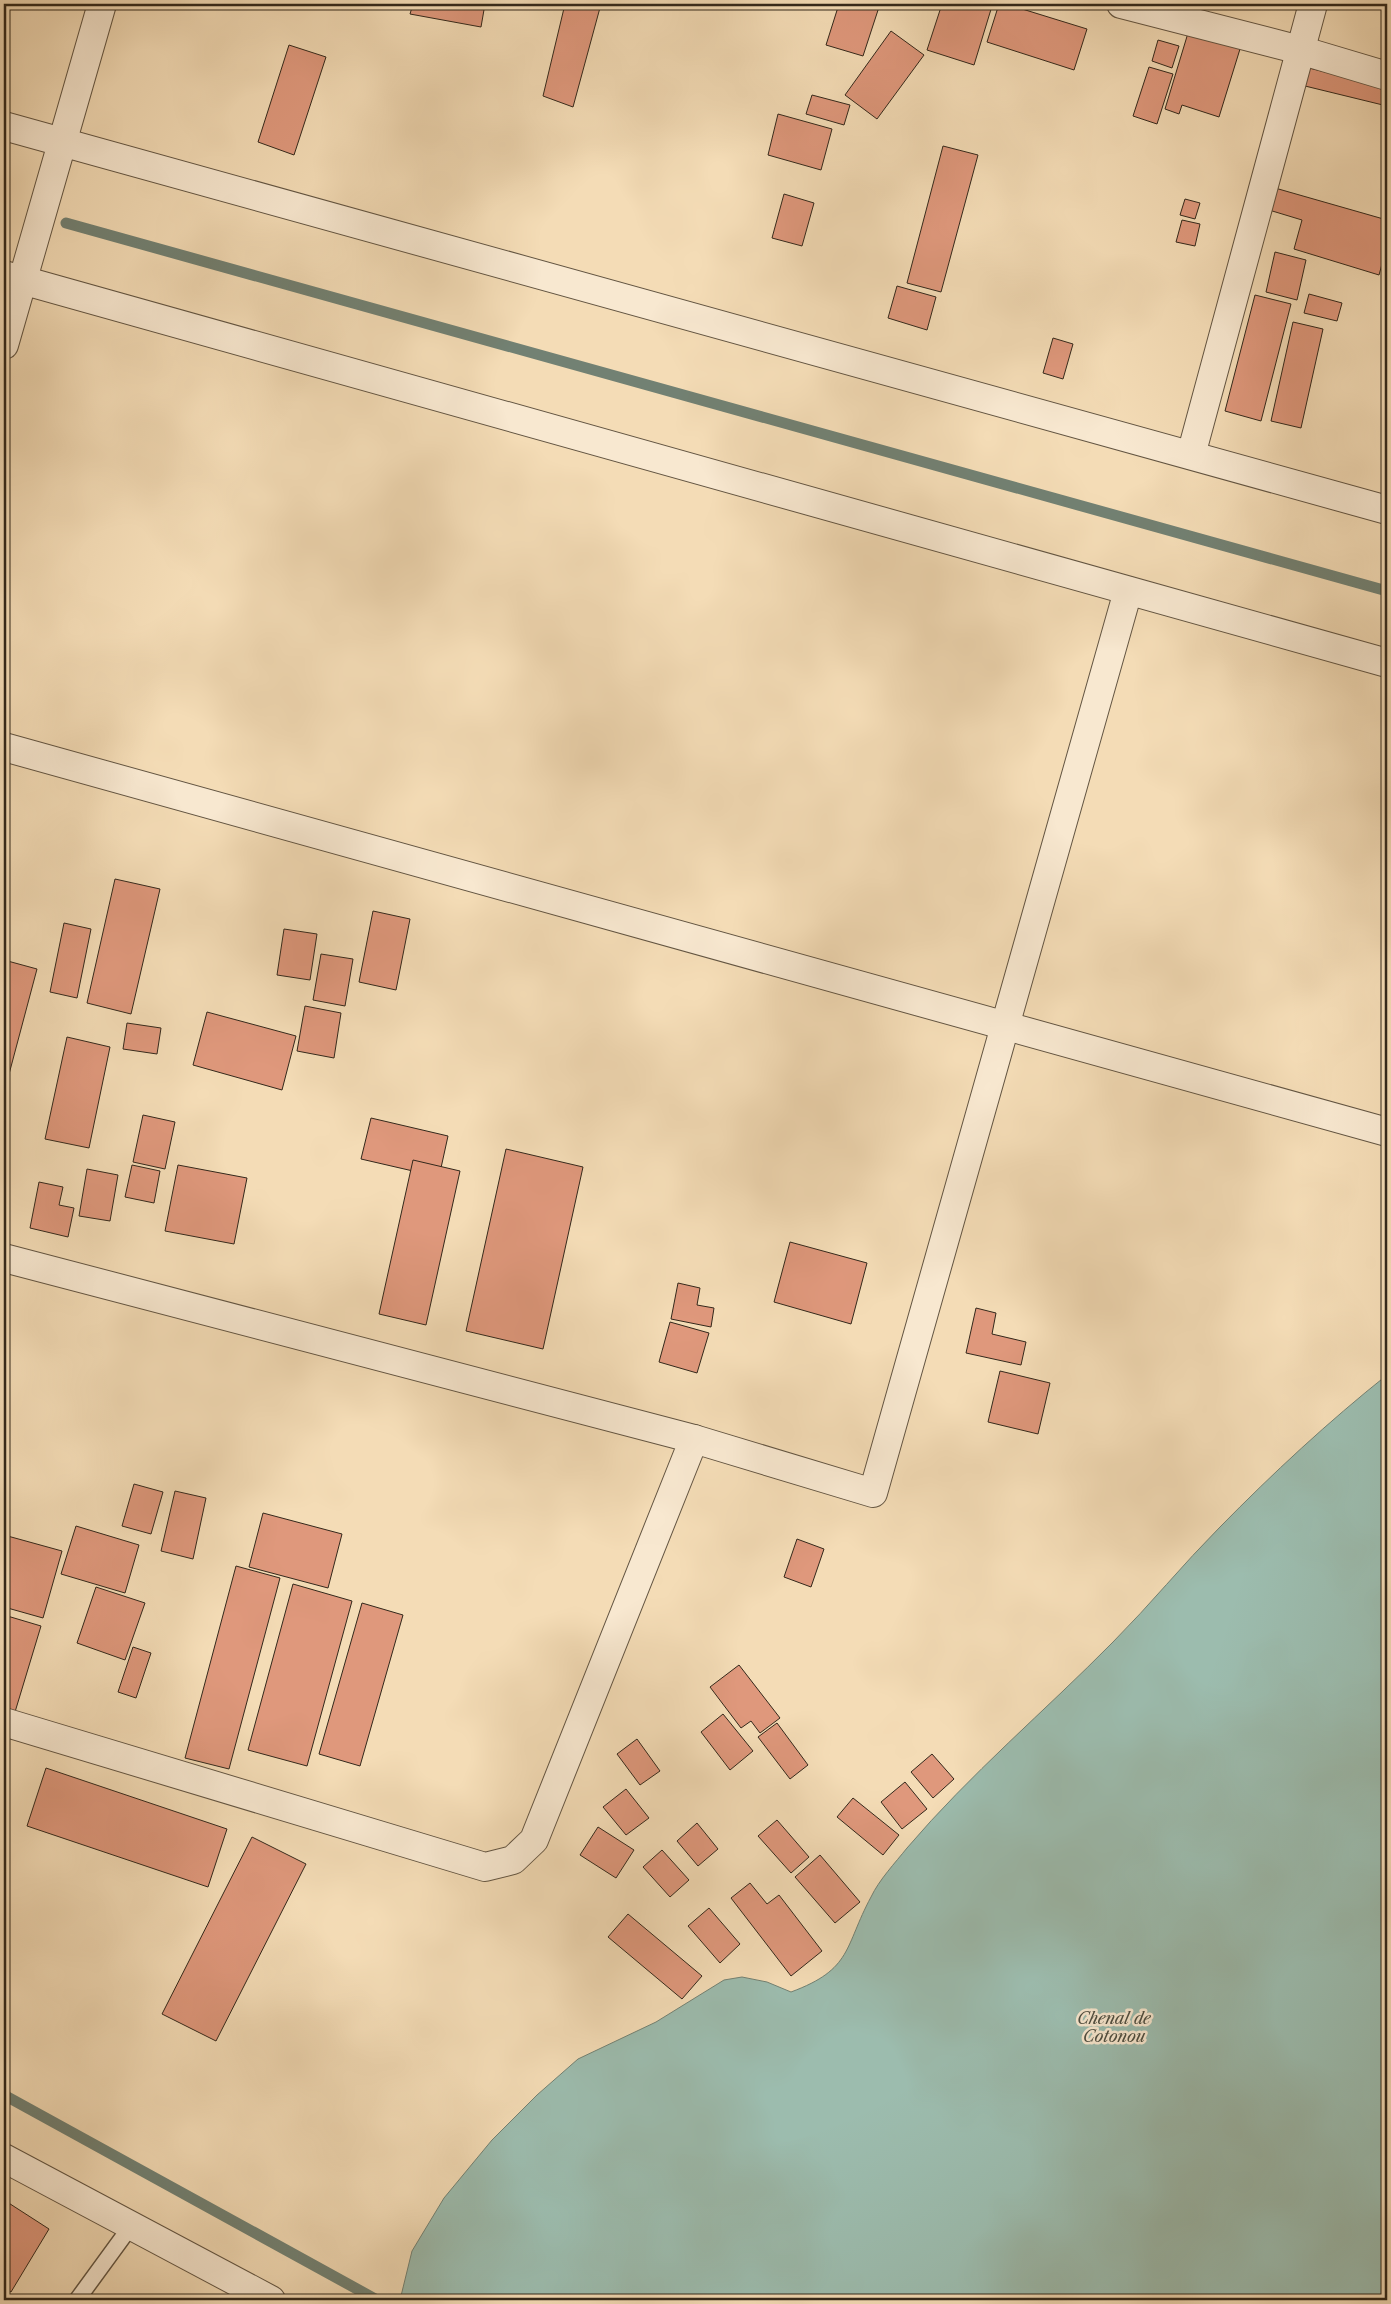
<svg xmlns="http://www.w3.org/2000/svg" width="1391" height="2304" font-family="'Libre Caslon Text',serif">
<rect width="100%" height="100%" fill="#f4dcb6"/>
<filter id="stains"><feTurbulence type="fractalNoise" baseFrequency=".004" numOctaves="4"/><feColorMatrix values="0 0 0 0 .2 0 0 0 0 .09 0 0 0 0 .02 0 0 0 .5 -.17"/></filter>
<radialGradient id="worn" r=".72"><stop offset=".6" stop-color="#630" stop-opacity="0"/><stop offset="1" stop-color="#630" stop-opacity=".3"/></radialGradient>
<path fill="#9cbcae" stroke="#728173" d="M1387 1375V2300H400L412 2251 444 2198 492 2140 537 2095 578 2059 656 2022 724 1980 742 1977 767 1982 791 1992C853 1969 844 1947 871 1897 879 1880 895 1863 907 1848 970 1774 1045 1711 1113 1642 1150 1605 1183 1564 1220 1527 1273 1473 1328 1422 1387 1375Z"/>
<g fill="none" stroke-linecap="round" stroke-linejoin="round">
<g stroke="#728173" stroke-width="11">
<path d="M66 223 1387 591"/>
<path d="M4 2095 377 2300"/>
</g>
</g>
<g fill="#df987c" stroke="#33281b">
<path d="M413 4H485L481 27 410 14Z"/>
<path d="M565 4H601L573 107 543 96Z"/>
<path d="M839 4H880L863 56 826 45Z"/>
<path d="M942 4H985L992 6 974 65 927 50Z"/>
<path d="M999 4H1006L1087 29 1074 70 987 42Z"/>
<path d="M891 31 924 55 877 119 845 95Z"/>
<path d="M1188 33 1240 49 1219 117 1182 105 1179 114 1165 109Z"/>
<path d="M1158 40 1179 46 1172 68 1152 61Z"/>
<path d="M289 45 326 57 294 155 258 142Z"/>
<path d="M1149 67 1173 74 1157 124 1133 116Z"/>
<path d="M1309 68 1387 87V106L1305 86Z"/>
<path d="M812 95 850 105 844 125 806 114Z"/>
<path d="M778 114 832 129 821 170 768 155Z"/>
<path d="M943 146 978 155 941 292 907 283Z"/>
<path d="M1275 188 1387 220V246L1379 275 1294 249 1302 220 1269 210Z"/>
<path d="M784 194 814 203 802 246 772 238Z"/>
<path d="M1185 199 1200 203 1195 219 1180 215Z"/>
<path d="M1182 220 1200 224 1195 246 1176 242Z"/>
<path d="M1275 252 1306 260 1297 300 1266 292Z"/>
<path d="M897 286 936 297 927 330 888 318Z"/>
<path d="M1309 294 1342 303 1337 321 1304 313Z"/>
<path d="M1255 295 1291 304 1261 421 1225 411Z"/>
<path d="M1293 322 1323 329 1301 428 1271 421Z"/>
<path d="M1053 338 1073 344 1063 379 1043 373Z"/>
<path d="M115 879 160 889 131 1014 87 1003Z"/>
<path d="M373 911 410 919 396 990 359 982Z"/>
<path d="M64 923 91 929 77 998 50 992Z"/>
<path d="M284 929 317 934 310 980 277 975Z"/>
<path d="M321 954 353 959 345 1006 313 1000Z"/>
<path d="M4 960 37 969 4 1093Z"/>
<path d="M305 1006 341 1013 334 1058 297 1051Z"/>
<path d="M207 1012 296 1036 282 1090 193 1065Z"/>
<path d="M127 1023 161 1028 157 1054 123 1049Z"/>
<path d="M67 1037 110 1047 89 1148 45 1139Z"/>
<path d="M143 1115 175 1122 165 1169 133 1162Z"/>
<path d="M371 1118 448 1136 439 1177 361 1159Z"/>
<path d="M506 1149 583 1167 543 1349 466 1331Z"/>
<path d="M413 1160 460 1171 426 1325 379 1314Z"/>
<path d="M132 1165 160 1171 154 1203 125 1197Z"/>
<path d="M178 1165 247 1178 234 1244 165 1231Z"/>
<path d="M87 1169 118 1175 110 1221 79 1216Z"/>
<path d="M39 1182 63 1187 59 1205 74 1208 68 1237 30 1228Z"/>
<path d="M790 1242 867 1263 851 1324 774 1302Z"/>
<path d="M678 1283 700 1288 697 1305 714 1308 711 1327 671 1319Z"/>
<path d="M976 1308 996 1313 992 1334 1026 1342 1021 1365 966 1353Z"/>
<path d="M670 1322 709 1333 697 1373 659 1362Z"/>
<path d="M1000 1371 1050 1383 1038 1434 988 1422Z"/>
<path d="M134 1484 163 1492 151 1534 122 1526Z"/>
<path d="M175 1491 206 1498 193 1559 161 1551Z"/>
<path d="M263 1513 342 1534 328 1588 249 1567Z"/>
<path d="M76 1526 139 1545 125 1593 61 1574Z"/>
<path d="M4 1535 62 1551 43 1618 4 1607Z"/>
<path d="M797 1539 824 1549 811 1587 784 1577Z"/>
<path d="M236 1566 280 1578 229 1769 185 1758Z"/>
<path d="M293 1584 352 1601 307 1766 248 1750Z"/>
<path d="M96 1587 145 1603 125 1660 77 1643Z"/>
<path d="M362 1603 403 1615 360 1766 319 1754Z"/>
<path d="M4 1615 41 1626 15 1712 4 1709Z"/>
<path d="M133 1647 151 1653 136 1698 118 1692Z"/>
<path d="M739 1665 780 1718 760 1733 751 1721 741 1728 710 1687Z"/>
<path d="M723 1714 753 1751 730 1770 701 1732Z"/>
<path d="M777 1723 808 1765 790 1779 758 1737Z"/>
<path d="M637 1739 660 1771 640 1785 617 1754Z"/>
<path d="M932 1754 954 1779 933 1798 911 1772Z"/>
<path d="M46 1768 227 1829 208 1887 27 1826Z"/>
<path d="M905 1782 927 1809 902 1829 881 1802Z"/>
<path d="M626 1789 649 1818 626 1835 603 1807Z"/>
<path d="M853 1798 899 1835 883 1855 837 1817Z"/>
<path d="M777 1820 809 1857 791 1873 758 1836Z"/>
<path d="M697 1823 718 1849 698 1866 677 1841Z"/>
<path d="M598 1827 634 1850 616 1878 580 1855Z"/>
<path d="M252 1837 306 1864 216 2041 162 2014Z"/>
<path d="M662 1850 689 1880 670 1897 643 1867Z"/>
<path d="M820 1855 860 1902 835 1923 795 1877Z"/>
<path d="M750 1883 767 1904 779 1895 822 1951 791 1976 731 1898Z"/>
<path d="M709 1908 740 1944 720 1963 688 1926Z"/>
<path d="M628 1914 702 1976 682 1999 608 1937Z"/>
<path d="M4 2200 49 2229 11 2292 4 2287Z"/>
</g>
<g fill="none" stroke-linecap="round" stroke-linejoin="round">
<g stroke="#635542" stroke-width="18">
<path id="service" d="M77 2300 131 2226"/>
</g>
<g stroke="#635542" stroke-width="30">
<g id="minor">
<path d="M1121 4 1300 50 1387 76"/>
<path d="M4 126 1387 510"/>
<path d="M4 275 1387 663"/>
<path d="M4 345 102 4"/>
<path d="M1191 455 1313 4"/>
<path d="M4 747 1387 1132"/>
<path d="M4 1258 694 1439 873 1493 1128 591"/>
<path d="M4 1722 485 1867 513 1860 534 1840 694 1439"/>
<path d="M4 2158 271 2300"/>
</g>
</g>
<use href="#service" stroke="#f8e8d0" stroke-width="15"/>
<use href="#minor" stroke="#f8e8d0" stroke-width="28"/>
</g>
<g text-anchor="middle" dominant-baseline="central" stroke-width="5" stroke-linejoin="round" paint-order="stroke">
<g font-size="16" font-style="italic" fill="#4d4d40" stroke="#f8e8d0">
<text x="1114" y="2018">Chenal de<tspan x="1114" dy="18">Cotonou</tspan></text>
</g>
</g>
<rect width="1391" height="2304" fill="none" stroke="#f4dcb6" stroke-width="20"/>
<rect x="5" y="5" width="1381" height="2294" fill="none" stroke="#33281b" stroke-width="2.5"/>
<rect x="10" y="10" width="1371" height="2284" fill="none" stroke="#33281b"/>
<rect width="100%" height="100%" filter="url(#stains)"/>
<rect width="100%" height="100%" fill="url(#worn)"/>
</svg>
